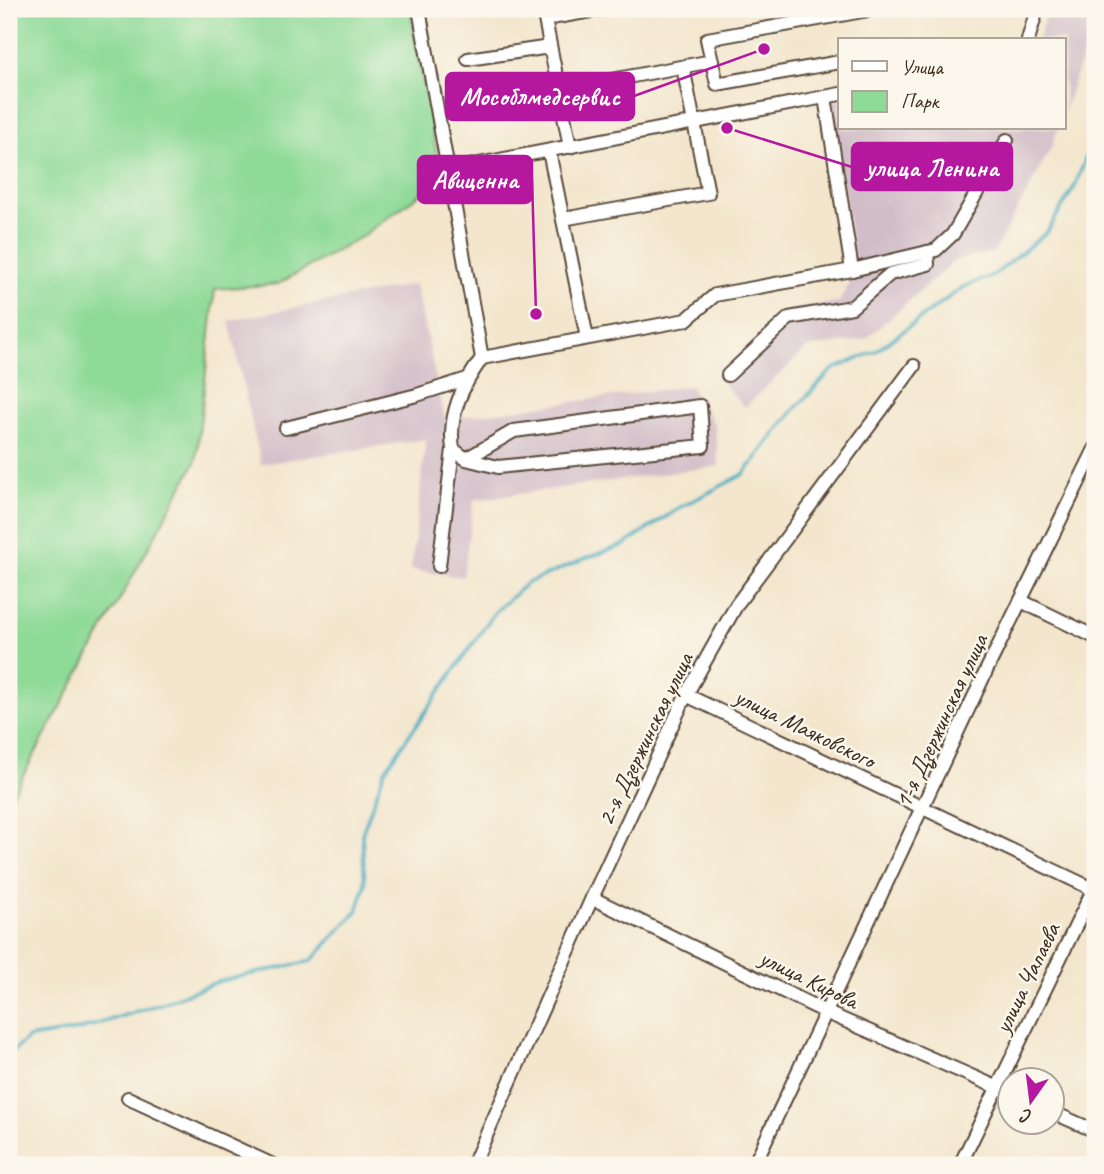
<svg xmlns="http://www.w3.org/2000/svg" width="1104" height="1174" font-family="Caveat,sans-serif">
<rect width="100%" height="100%" fill="#fbf7ec"/>
<filter id="ink" filterUnits="userSpaceOnUse"><feTurbulence type="fractalNoise" baseFrequency=".0143" numOctaves="2"/><feDisplacementMap in="SourceGraphic" scale="14" xChannelSelector="R" yChannelSelector="G"/><feConvolveMatrix kernelMatrix="1 2 1 2 8 2 1 2 1" color-interpolation-filters="sRGB"/></filter>
<filter id="wash" filterUnits="userSpaceOnUse"><feTurbulence type="fractalNoise" baseFrequency=".00686" numOctaves="4" result="noise"/><feDisplacementMap in="SourceGraphic" scale="28" xChannelSelector="R" yChannelSelector="G"/><feGaussianBlur stdDeviation="1.57" result="paint"/><feColorMatrix in="noise" values="0 0 0 0 0 0 0 0 0 0 0 0 0 0 0 0 0 1.4 0 .05"/><feComposite in="paint" operator="in"/></filter>
<g filter="url(#wash)">
<rect width="100%" height="100%" fill="#f3e6cd"/>
<g fill="#d1bdc8">
<path d="M1047 9H1095V19L1064 111V40H1038Z"/>
<path d="M840 99V128H1058L1052 146 994 252 955 260 866 339 807 348 745 407 716 376 788 310 839 302 856 272 830 101Z"/>
<path d="M415 284 445 419 690 386 715 425 719 466 474 500 463 577 411 570 426 439 261 464 229 321Z"/>
</g>
<path fill="#8eda97" stroke="#64825a" stroke-width="2" d="M9 9H410L441 179 361 237 278 284 215 289 196 461 9 801Z"/>
<g fill="none" stroke-linecap="round" stroke-linejoin="round">
<path stroke="#40abc0" stroke-width="3.5" d="M9 1055 28 1038 79 1030 163 1003 220 981 311 961 357 911 365 886 362 834 385 770 495 612 527 583 587 558 624 545 679 508 744 474 792 412 832 370 876 351 963 287 994 275 1047 232 1075 186 1095 134"/>
</g>
</g>
<g filter="url(#ink)">
<g fill="none" stroke-linecap="round" stroke-linejoin="round">
<g stroke="#574638" stroke-width="16">
<g id="minor">
<path d="M419 9 482 358"/>
<path d="M543 9 570 147"/>
<path d="M545 19 603 9"/>
<path d="M1028 40 1037 9"/>
<path d="M468 59 550 47"/>
<path d="M840 62 717 84 707 39 874 9"/>
<path d="M559 90 712 61"/>
<path d="M549 151 587 338"/>
<path d="M448 170 840 94"/>
<path d="M563 219 708 193 683 67"/>
<path d="M852 270 936 250 953 234 1007 140"/>
<path d="M728 375 789 318 852 307 890 274 928 264 927 252"/>
<path d="M286 428 417 395 467 379"/>
<path d="M466 459 514 431 700 406 703 446 498 467 466 459 453 449C448 415 462 386 482 358L686 320 715 295 852 270 825 97"/>
<path d="M439 566 453 449"/>
<path d="M1021 601 1095 637"/>
<path d="M686 695 1095 890"/>
<path d="M592 898 832 1015 1010 1093"/>
<path d="M128 1098 273 1165"/>
<path d="M1052 1112 1095 1131"/>
<path d="M473 1165 592 898 686 695 737 604 914 366"/>
<path d="M754 1165 988 667 1095 449"/>
<path d="M960 1165 1095 886"/>
</g>
</g>
<use href="#minor" stroke="#fff" stroke-width="12"/>
</g>
</g>
<g text-anchor="middle" dominant-baseline="central" stroke-width="5" stroke-linejoin="round" paint-order="stroke">
<g font-size="24" fill="#3b2a1e" stroke="#fbf7ec">
<text transform="translate(941 721) rotate(-65)">1-я Дзержинская улица</text>
<text transform="translate(805 728) rotate(26)">улица Маяковского</text>
<text transform="translate(645 739) rotate(-64)">2-я Дзержинская улица</text>
<text transform="translate(1027 978) rotate(-64)">улица Чапаева</text>
<text transform="translate(809 979) rotate(26)">улица Кирова</text>
</g>
</g>
<path fill="none" stroke="#b5179e" stroke-width="2.5" d="M764 49L634 96M727 128L852 167M536 314L532 179"/>
<g fill="#b5179e" stroke="#fbf7ec" stroke-width="2.5">
<circle cx="764" cy="49" r="7"/>
<circle cx="727" cy="128" r="7"/>
<circle cx="536" cy="314" r="7"/>
</g>
<g fill="#b5179e" stroke="#b5179e" stroke-width="2.5">
<rect x="446" y="73" width="188" height="47" rx="7"/>
<rect x="852" y="143" width="160" height="47" rx="7"/>
<rect x="418" y="156" width="114" height="47" rx="7"/>
</g>
<g font-size="26" text-anchor="middle" font-weight="bold" fill="#fff">
<text x="540" y="105">Мособлмедсервис</text>
<text x="932" y="176">улица Ленина</text>
<text x="475" y="188">Авиценна</text>
</g>
<rect width="1104" height="1174" fill="none" stroke="#fbf7ec" stroke-width="35"/>
<rect x="838" y="38" width="228" height="91" fill="#fbf7ec" stroke="#aea59a" stroke-width="2"/>
<rect x="852" y="61" width="35" height="10" fill="#ffffff" stroke="#aea59a" stroke-width="2"/>
<text x="901" y="74" font-size="21" fill="#3b2a1e">Улица</text>
<rect x="852" y="91" width="35" height="21" fill="#8eda97" stroke="#aea59a" stroke-width="2"/>
<text x="901" y="108" font-size="21" fill="#3b2a1e">Парк</text>
<g transform="translate(1031 1101) rotate(194)"><circle r="33" fill="#fbf7ec" stroke="#aea59a" stroke-width="2"/>
<path d="M0-5L12 26L0 18L-12 26Z" fill="#b5179e"/>
<text y="-10" font-size="19" font-weight="bold" text-anchor="middle" fill="#3b2a1e">С</text>
</g>
</svg>
